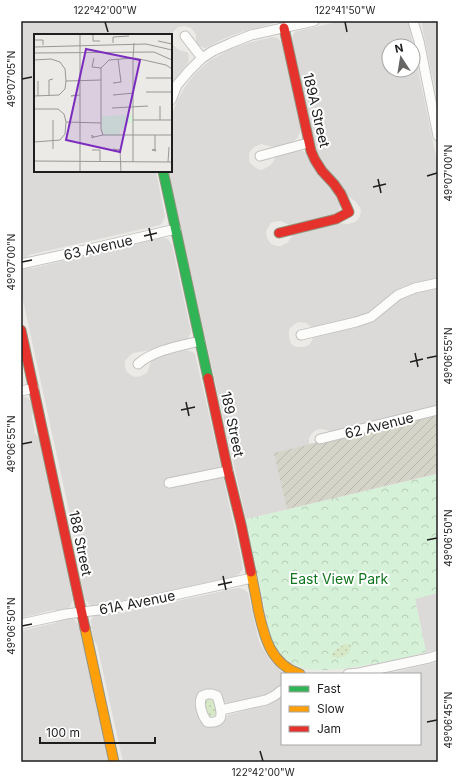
<svg xmlns="http://www.w3.org/2000/svg" width="459" height="783" font-family="Inter,sans-serif">
<defs>
<pattern id="construction-furrows" width="10" height="10" patternUnits="userSpaceOnUse"><rect width="10" height="10" fill="#d4d4c8"/><path d="M-1 1l2-2M0 10L10 0M9 11l2-2" fill="none" stroke="#b6b6ab"/></pattern>
<pattern id="park-crowns" width="20" height="18" patternUnits="userSpaceOnUse"><rect width="20" height="18" fill="#d5f1d7"/><path d="M2 6a3 3 0 1 1 6 0M12 15a3 3 0 1 1 6 0" fill="none" stroke="#b6ceb8"/></pattern>
<pattern id="garden-dots" width="8" height="8" patternUnits="userSpaceOnUse"><rect width="8" height="8" fill="#d7e8c7"/><path d="M2 2h.1M6 6h.1" fill="none" stroke="#b8c7aa" stroke-width="1.8" stroke-linecap="round"/></pattern>
</defs>
<rect width="100%" height="100%" fill="#eceae6"/>
<g fill="#dbdad8" fill-rule="evenodd">
<path d="M21 21H283L241 32 223 39 208 47 204 48 198 45 196 42V34L191 28 185 26 178 27 172 33 171 41 173 45 179 50 186 52 188 53 189 60 188 63 171 84V35H35V171H156L165 217 162 223 160 225 29 255 25 259H21Z"/>
<path d="M341 21H408L438 166V278L415 283 402 287 392 293 370 311 358 317 314 327H311L306 323 298 322 291 327 289 330V337L291 344 294 346 298 347H303L307 346 310 344 313 338 319 335 377 318 400 299 417 292 438 288V406L333 431H330L321 429 316 430 312 433 311 435 309 438V444L438 413V474L294 508 246 519 168 171H171V117L177 101 186 85 195 74 209 61 231 49 248 43 272 37 277 38 281 41 300 127V132L298 137 295 140 289 144 273 147 261 144 254 147 249 153V161L251 164 256 168 260 170 264 169 271 165 276 157 280 155 295 151H303L306 153 332 189 340 205V209L335 215 289 225 281 221 274 222 271 223 267 229 266 232 267 238 271 244 277 246H281L287 243 293 235 339 223 348 224 355 222 358 219 360 216 361 211 360 207 355 201 349 197 328 171 316 152 292 39 293 35 295 32 298 31ZM389 46H413V70H389Z"/>
<path d="M421 21H438V104Z"/>
<path d="M159 238H163L168 239 172 245 191 332 188 338 185 340 145 351 133 353 130 355 125 361V367L127 372 132 376 136 377 141 376 147 373 152 360 156 357 186 350 193 352 195 354 216 445 242 562 243 569 239 574 236 576 128 600 106 603 103 605 92 606 89 604 85 599 81 581 83 575 21 291V268L26 267 33 268Z"/>
<path d="M21 396 28 398 31 402 33 412 32 416 35 434 38 436 73 600 70 607 66 609 58 611 53 610 21 618Z"/>
<path d="M237 588H240L245 590 248 593 259 641 262 647 270 660 283 673 282 674V685L281 687 269 695 229 704 226 703 223 701 219 694 213 689H209L202 691 203 723 206 726 212 727 217 726 220 725 228 715 271 704 277 700 282 696V744H420V674H387L438 662V762H400L395 761 390 762H123L97 645 94 641 91 625V620L93 617 96 614 108 613 112 615Z"/>
<path d="M438 593V649L426 652 415 598Z"/>
<path d="M70 617 75 620 79 625 108 762H21V631L55 623 58 620Z"/>
</g>
<path fill="url(#construction-furrows)" d="M438 413V473L287 509 274 453Z"/>
<path fill="url(#park-crowns)" d="M438 474V593L415 599 426 652C404 658 383 662 361 666 322 672 288 678 270 635L246 519 294 508Z"/>
<g fill="url(#garden-dots)">
<path d="M345 644H349L351 645C350 656 340 660 331 656V655C335 650 339 647 345 644Z"/>
<path d="M208 698 212 699 215 703 217 713 213 717H208L206 713 204 701Z"/>
</g>
<g fill="none" stroke-linecap="round" stroke-linejoin="round">
<g stroke="#c3c2c1" stroke-width="11">
<g id="street">
<path d="M413 21 419 41 438 136"/>
<path d="M185 36 202 58"/>
<path d="M171 100 177 85 189 71 202 58 213 51 231 43 251 35 314 21"/>
<path d="M260 156 308 143"/>
<path d="M21 264 94 248 176 229"/>
<path d="M301 335 356 322 371 317 398 295 415 288 438 283"/>
<path d="M138 364C154 350 180 346 200 341"/>
<path d="M21 391 34 388"/>
<path d="M320 439 438 410"/>
<path d="M169 483 228 471"/>
<path d="M21 624 66 614 115 608 252 578"/>
<path d="M348 674 359 673 429 658 438 655"/>
<path d="M207 694H212L217 696C221 708 227 725 207 722 202 715 198 704 202 696Z"/>
<path d="M221 710 266 700 274 696 282 690"/>
</g>
</g>
<g stroke="#92947f" stroke-width="11">
<path id="fast" d="M163 171 208 378"/>
</g>
<g stroke="#92947f" stroke-width="11">
<g id="slow">
<path d="M251 572C253 584 256 596 258 609 264 636 270 664 300 674"/>
<path d="M85 628 114 762"/>
</g>
</g>
<g stroke="#92947f" stroke-width="11">
<g id="jam">
<path d="M279 233 336 219 349 212 341 194 334 184 322 171 315 160 311 151 284 28"/>
<path d="M21 330 85 628"/>
<path d="M208 378 228 471 241 524 251 572"/>
</g>
</g>
<use href="#street" stroke="#fcfcfb" stroke-width="9"/>
<use href="#fast" stroke="#30b455" stroke-width="9"/>
<use href="#slow" stroke="#ff9f0a" stroke-width="9"/>
<use href="#jam" stroke="#e5322d" stroke-width="9"/>
</g>
<path fill="none" stroke="#1e1e1e" stroke-width="1.5" d="M105 22 108 32M345 22 347 32M22 79 32 77M427 176 437 173M378 179 381 193M373 187 386 184M149 228 152 241M144 236 157 233M22 262 32 260M415 353 418 367M427 358 437 356M410 362 423 359M186 402 189 416M181 410 195 407M22 444 32 442M427 540 437 538M223 576 226 590M218 585 232 582M22 626 32 624M427 722 437 720M260 751 263 761"/>
<g text-anchor="middle" dominant-baseline="central" stroke-width="4" stroke-linejoin="round" paint-order="stroke">
<g font-size="14" fill="#1e1e1e" stroke="#fff">
<text transform="translate(317 110) rotate(77)">189A Street</text>
<text transform="translate(98 247) rotate(-13)">63 Avenue</text>
<text transform="translate(233 424) rotate(78)">189 Street</text>
<text transform="translate(379 425) rotate(-14)">62 Avenue</text>
<text transform="translate(81 543) rotate(78)">188 Street</text>
<text transform="translate(137 602) rotate(-11)">61A Avenue</text>
</g>
<g font-size="14" fill="#127621" stroke="#fff">
<text x="339" y="578">East View Park</text>
</g>
</g>
<g transform="translate(34 34)">
<rect width="138" height="138" fill="#eceae6"/>
<path d="M99 81V89H92V95H86L85 102 71 101 68 97V82Z" fill="#d5f1d7"/>
<path fill="none" stroke="#9a9896" stroke-width="1" d="M46 0V138M59 0V7H66M0 6H9V11M124 7 138 10M79 9V3L95 2M0 13 112 10 138 16M0 19 120 18 138 26M60 24 58 33 67 34M99 24 100 9M101 24 132 31 138 35M0 26 17 25 26 28 31 35 32 47 31 55 25 61 0 62M112 44H138M32 47 67 46M79 49 87 48 84 25M112 58H138M41 61 37 62 46 61M79 61 100 59M4 62V47M15 62V46L19 45M78 74 114 72M0 75H24L30 80 32 88 31 100 26 106 0 108M99 86H138M126 86V72M32 88 67 89M69 101 67 95V34L75 26 99 24M60 103 58 104V101L60 103 69 101H138M19 115V86M79 115 86 116 87 138M121 115 122 117 118 116 121 115V101M58 116H66V128M0 127 138 128M99 128V26M134 128 135 113"/>
<path fill="#7b2cbf" fill-opacity="0.15" stroke="#7b2cbf" stroke-width="2" d="M52 15 106 26 86 118 32 106Z"/>
<rect width="138" height="138" fill="none" stroke="#1e1e1e" stroke-width="2"/>
</g>
<rect width="459" height="783" fill="none" stroke="#ffffff" stroke-width="44"/>
<rect x="281" y="673" width="140" height="72" fill="#ffffff" stroke="#a5a5a5"/>
<rect x="289" y="686" width="20" height="6" fill="#30b455" stroke="#a5a5a5"/>
<text x="317" y="693" font-size="12" fill="#1e1e1e">Fast</text>
<rect x="289" y="706" width="20" height="6" fill="#ff9f0a" stroke="#a5a5a5"/>
<text x="317" y="713" font-size="12" fill="#1e1e1e">Slow</text>
<rect x="289" y="726" width="20" height="6" fill="#e5322d" stroke="#a5a5a5"/>
<text x="317" y="733" font-size="12" fill="#1e1e1e">Jam</text>
<g transform="translate(401 58) rotate(348)"><circle r="19" fill="#ffffff" stroke="#a5a5a5"/>
<path d="M0-3L7 15L0 10L-7 15Z" fill="#666564"/>
<text y="-6" font-size="11" font-weight="bold" text-anchor="middle" fill="#1e1e1e">N</text>
</g>
<path d="M40 737v6h115v-6" fill="none" stroke="#1e1e1e" stroke-width="2"/>
<text x="46" y="737" font-size="12" fill="#1e1e1e" stroke="#ffffff" stroke-width="3" paint-order="stroke">100 m</text>
<rect x="22" y="22" width="415" height="739" fill="none" stroke="#1e1e1e" stroke-width="1.5"/>
<g font-size="10" text-anchor="middle" fill="#1e1e1e">
<text x="105" y="14">122°42'00"W</text>
<text x="345" y="14">122°41'50"W</text>
<text transform="translate(11 79) rotate(-90)" y="4">49°07'05"N</text>
<text transform="translate(448 173) rotate(-90)" y="4">49°07'00"N</text>
<text transform="translate(11 262) rotate(-90)" y="4">49°07'00"N</text>
<text transform="translate(448 356) rotate(-90)" y="4">49°06'55"N</text>
<text transform="translate(11 444) rotate(-90)" y="4">49°06'55"N</text>
<text transform="translate(448 538) rotate(-90)" y="4">49°06'50"N</text>
<text transform="translate(11 626) rotate(-90)" y="4">49°06'50"N</text>
<text transform="translate(448 720) rotate(-90)" y="4">49°06'45"N</text>
<text x="263" y="776">122°42'00"W</text>
</g>
</svg>
